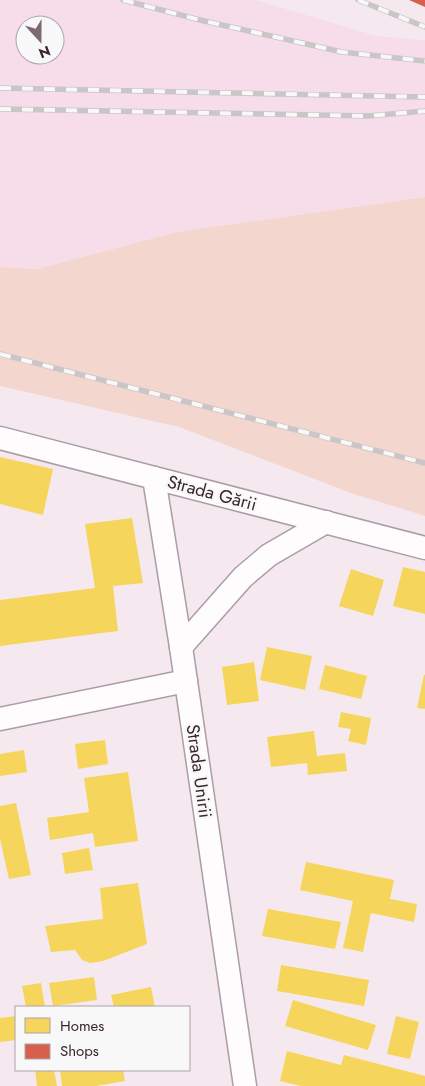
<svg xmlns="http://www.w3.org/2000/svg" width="425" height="1086" font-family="Jost,sans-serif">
<rect width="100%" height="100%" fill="#f5e9ef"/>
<path fill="#f7dde9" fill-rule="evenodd" d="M0 0H256L376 36 425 40V197L177 232 37 269 0 267ZM25 25H55V55H25Z"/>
<path fill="#f3d7cf" d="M425 197V516L351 493 179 427 0 386V267L37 269 177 232Z"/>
<g fill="#f6d55c">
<path d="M0 457 53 469 43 515 0 504Z"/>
<path d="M132 518 143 583 113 586 118 631 0 646V600L95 588 85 524Z"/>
<path d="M403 567 425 572V614L393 606Z"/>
<path d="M351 569 384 580 373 616 339 606Z"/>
<path d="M267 647 312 656 305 690 260 680Z"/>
<path d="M254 662 259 701 227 705 222 667Z"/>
<path d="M325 665 367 676 361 699 319 689Z"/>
<path d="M424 675H425V709L417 708Z"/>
<path d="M341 712 371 718 366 745 348 741 351 729 338 727Z"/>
<path d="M314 731 317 756 345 753 347 771 308 775 307 763 271 767 267 737Z"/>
<path d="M105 740 108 764 78 769 75 744Z"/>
<path d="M24 750 27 772 0 776V754Z"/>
<path d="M128 772 138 841 95 847 93 833 50 840 47 818 89 812 84 778Z"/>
<path d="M16 803 31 875 9 879 0 839V806Z"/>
<path d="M89 848 93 870 65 874 62 853Z"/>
<path d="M306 862 394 880 390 899 417 904 414 922 371 913 363 952 343 948 353 901 300 890Z"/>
<path d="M138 883 147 944 103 961 90 963 82 960 75 950 51 952 45 926 103 919 100 888Z"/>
<path d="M268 909 341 922 335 949 262 936Z"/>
<path d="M281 965 369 980 364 1006 277 991Z"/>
<path d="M94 977 97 1000 53 1006 49 983Z"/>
<path d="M41 983 45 1007H26L22 986Z"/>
<path d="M151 987 155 1007H114L111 995Z"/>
<path d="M293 1000 376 1025 368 1050 285 1026Z"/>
<path d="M16 1016V1040L0 1042V1018Z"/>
<path d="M396 1016 419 1022 410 1059 387 1054Z"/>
<path d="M287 1051 341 1065 344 1055 425 1076V1086H301L280 1081Z"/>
<path d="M35 1070H54L57 1086H37Z"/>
<path d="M60 1070H123L125 1081 96 1086H62Z"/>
</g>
<path fill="#d6604d" d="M409 0H425V7Z"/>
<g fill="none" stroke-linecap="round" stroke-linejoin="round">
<g stroke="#ab9da4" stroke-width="25">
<g id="minor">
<path d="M0 438 425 548"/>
<path d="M154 478 181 647 245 1086"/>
<path d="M181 647 243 577 269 555 326 522"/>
<path d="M0 719 186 681"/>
</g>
</g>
<use href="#minor" stroke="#fefcfd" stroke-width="22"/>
<g stroke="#cac6c8" stroke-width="5.5">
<g id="rail">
<path d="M123 0 200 20 342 52 425 61"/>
<path d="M358 0 425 27"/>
<path d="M0 88 425 97"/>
<path d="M0 109 368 116 425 111"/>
<path d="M0 354 425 463"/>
</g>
</g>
<use href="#rail" stroke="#f8f8f8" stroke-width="4" stroke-dasharray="11" stroke-linecap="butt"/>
</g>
<g text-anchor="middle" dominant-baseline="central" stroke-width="5" stroke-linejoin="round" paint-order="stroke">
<g font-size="18" fill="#39252f" stroke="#f8f8f8">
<text transform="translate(212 493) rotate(15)">Strada Gării</text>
<text transform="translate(199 771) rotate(82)">Strada Unirii</text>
</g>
</g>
<rect x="15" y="1006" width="175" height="65" fill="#f8f8f8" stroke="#aca4a8"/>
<rect x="25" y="1018" width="25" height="15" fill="#f6d55c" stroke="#aca4a8"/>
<text x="60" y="1031" font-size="15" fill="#39252f">Homes</text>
<rect x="25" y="1044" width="25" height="15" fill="#d6604d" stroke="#aca4a8"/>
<text x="60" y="1056" font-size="15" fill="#39252f">Shops</text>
<g transform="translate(40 40) rotate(159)"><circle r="24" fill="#f8f8f8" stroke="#aca4a8"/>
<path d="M0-4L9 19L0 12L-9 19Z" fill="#7b6a72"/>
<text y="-8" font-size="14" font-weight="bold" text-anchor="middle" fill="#39252f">N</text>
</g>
</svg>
